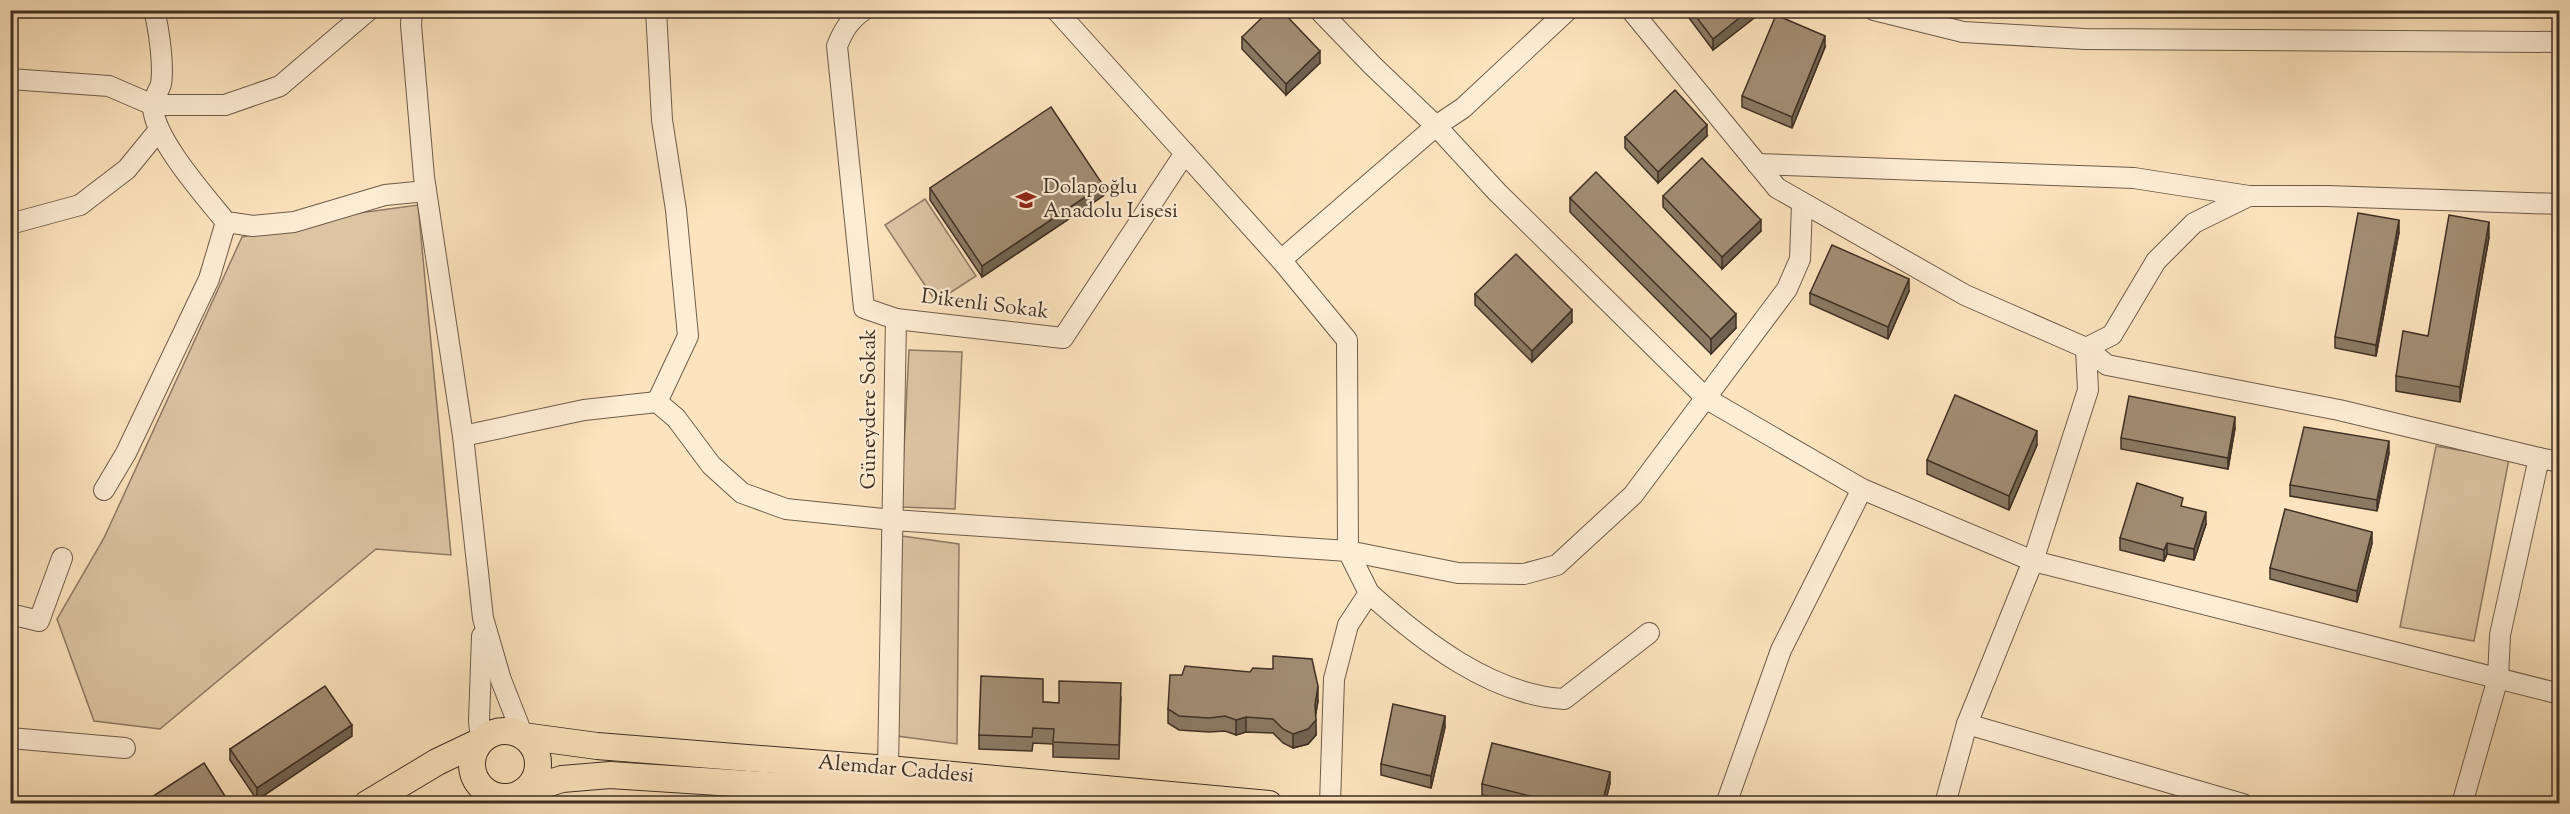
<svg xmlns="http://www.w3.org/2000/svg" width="2570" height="814" font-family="'Sorts Mill Goudy',serif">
<rect width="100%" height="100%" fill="#fde4be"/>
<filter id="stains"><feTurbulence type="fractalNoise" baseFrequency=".00333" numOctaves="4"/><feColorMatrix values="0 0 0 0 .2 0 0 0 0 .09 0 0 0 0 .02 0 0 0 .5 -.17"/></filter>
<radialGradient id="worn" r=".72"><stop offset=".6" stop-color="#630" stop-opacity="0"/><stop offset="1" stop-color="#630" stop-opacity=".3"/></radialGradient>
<g fill="#ddc5a4" stroke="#8e7a64" stroke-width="1.5">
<path d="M925 199 976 276 936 302 885 225Z"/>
<path d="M418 205 451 555 376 549 160 729 94 721 57 619 104 538 242 237 359 213Z"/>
<path d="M909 350 962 352 955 509 901 507Z"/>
<path d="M2436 446 2509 459 2474 641 2400 627Z"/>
<path d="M902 536 959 544 957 744 897 736Z"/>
</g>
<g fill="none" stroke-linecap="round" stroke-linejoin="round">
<g stroke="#6e5c4a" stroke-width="22">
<g id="minor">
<path d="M154 10C159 29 164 66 161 84 159 91 153 98 153 106 153 138 205 196 226 222L253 226 294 222 385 195 426 191"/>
<path d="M412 10 411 25 424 177 463 436 483 618 501 680 523 736"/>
<path d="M656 10 662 120 676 210 688 336 657 402"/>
<path d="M864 10C850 19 843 31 837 46L864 308 896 319 888 769"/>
<path d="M1056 10 1281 260 1347 340 1348 551 1458 573 1524 574 1557 565 1633 495 1787 289 1800 259 1802 204"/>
<path d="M1319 10 1373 66 1436 126 1497 192 1707 399 1862 489 2033 561 2088 390 2086 348 2107 365 2339 410 2539 458"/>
<path d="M1631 10 1777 188 1965 295 2086 348 2112 335 2156 261 2194 223 2249 196"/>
<path d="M1874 10 1963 32 2084 39 2560 42"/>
<path d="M10 79 109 86 153 105H225L280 86 369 10"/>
<path d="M1757 164 2134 178 2249 196H2327L2560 204"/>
<path d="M10 224 80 205 127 169 158 131"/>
<path d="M1281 260 1436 126 1463 108 1568 10"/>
<path d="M896 319 1063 338 1185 153"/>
<path d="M463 436 584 410 657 402 676 418 711 465 742 493 786 509 893 520 1348 551 1369 593 1348 625 1334 679 1330 804"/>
<path d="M104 490 126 453 209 279 226 222"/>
<path d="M1369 593C1421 640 1491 695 1564 699L1649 633"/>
<path d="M10 614 39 621 62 558"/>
<path d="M1967 724 2243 804"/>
<path d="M10 738 125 748"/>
<path d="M481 741 479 721 482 636"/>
<path d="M1726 804 1781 650 1862 489"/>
<path d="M1945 804 1967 724 2033 561 2560 694"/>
<path d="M2462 804 2498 678 2500 635 2539 458 2560 462"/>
</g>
</g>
<g stroke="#3f2f24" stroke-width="28">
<g id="major">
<circle cx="505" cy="764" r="33"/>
<path d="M523 736 597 746 888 769 1269 804"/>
<path d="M524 791 562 779 610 775 1060 804"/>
<path d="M367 804 437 762 481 741"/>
</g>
</g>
<use href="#minor" stroke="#feedd5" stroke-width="20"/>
<use href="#major" stroke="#fde4be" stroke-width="26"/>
</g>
<g fill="#8b7964" stroke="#3f2f24" stroke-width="1.5">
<path d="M1683 10H1758V15L1713 50Z"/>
<path d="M1242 37 1320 63 1286 95 1242 49Z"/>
<path d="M1825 47 1792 128 1742 107V96Z"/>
<path d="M1707 136 1658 183 1625 148V137Z"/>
<path d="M930 188 1103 196 982 277 930 200Z"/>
<path d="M1663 196 1761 231 1722 269 1663 207Z"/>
<path d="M1570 198 1736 328 1711 354 1570 212Z"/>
<path d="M2399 232 2376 356 2335 348V337Z"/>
<path d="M2489 237 2460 402 2396 391V376L2428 336Z"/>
<path d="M1909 291 1888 339 1810 304V293Z"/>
<path d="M1475 294 1572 322 1532 362 1475 305Z"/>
<path d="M2235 428 2228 469 2121 449V438Z"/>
<path d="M2037 445 2009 510 1927 474V460Z"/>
<path d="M2389 453 2377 511 2290 496V485Z"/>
<path d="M2183 507 2206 524 2194 560 2167 554 2164 561 2120 550V538Z"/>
<path d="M2372 543 2357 602 2270 579V568Z"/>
<path d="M1121 697 1119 759 1053 757V744L1033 743 1032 751 979 749V735L1043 702 1059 703Z"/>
<path d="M1318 701 1315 716 1316 735 1308 744 1293 748 1283 743 1273 733 1246 732 1236 735 1225 731 1209 732 1179 730 1168 723V709Z"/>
<path d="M1445 727 1431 788 1381 775V764Z"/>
<path d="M352 736 257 800 230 760V749Z"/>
<path d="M1610 783 1605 804H1517L1482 795V784Z"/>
</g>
<g fill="#716351" stroke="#3f2f24" stroke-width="1.5">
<path d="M1749 10H1758V15L1713 50V39Z"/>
<path d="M1825 36V47L1792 128V117Z"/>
<path d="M1320 51V63L1286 95V84Z"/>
<path d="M1707 125V136L1658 183V172Z"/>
<path d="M1103 185V196L982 277V266Z"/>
<path d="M1761 220V231L1722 269V257Z"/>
<path d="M2399 220V232L2376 356V345Z"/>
<path d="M2489 222V237L2460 402V387Z"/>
<path d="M1909 279V291L1888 339V327Z"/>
<path d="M1572 310V322L1532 362V351Z"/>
<path d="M1736 314V328L1711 354V339Z"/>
<path d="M2235 417V428L2228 469V458Z"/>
<path d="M2037 431V445L2009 510V496Z"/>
<path d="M2389 441V453L2377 511V500Z"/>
<path d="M2206 512V524L2194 560V549Z"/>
<path d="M2372 532V543L2357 602V591Z"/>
<path d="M2167 543V554L2164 561V550Z"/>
<path d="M1318 686V701L1315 719V705Z"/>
<path d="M1445 716V727L1431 788V776Z"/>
<path d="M1246 717V732L1236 735V720Z"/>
<path d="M1316 720V735L1308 744 1293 748V734Z"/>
<path d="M352 725V736L257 800V788Z"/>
<path d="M1610 772V783L1605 804H1602Z"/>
</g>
<g fill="#a28d74" stroke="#3f2f24" stroke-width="1.5">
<path d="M1270 10H1281L1320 51 1286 84 1242 37Z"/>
<path d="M1691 10H1749L1713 39Z"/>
<path d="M1776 15 1825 36 1792 117 1742 96Z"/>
<path d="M1675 90 1707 125 1658 172 1625 137Z"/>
<path d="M1051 107 1103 185 982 266 930 188Z"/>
<path d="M1702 158 1761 220 1722 257 1663 196Z"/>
<path d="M1596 172 1736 314 1711 339 1570 198Z"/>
<path d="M2358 213 2399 220 2376 345 2335 337Z"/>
<path d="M2449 215 2489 222 2460 387 2396 376 2403 331 2428 336Z"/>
<path d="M1832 245 1909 279 1888 327 1810 293Z"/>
<path d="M1516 254 1572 310 1532 351 1475 294Z"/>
<path d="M1955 395 2037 431 2009 496 1927 460Z"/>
<path d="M2129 396 2235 417 2228 458 2121 438Z"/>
<path d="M2304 427 2389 441 2377 500 2290 485Z"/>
<path d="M2137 483 2183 498 2181 506 2206 512 2194 549 2167 543 2164 550 2120 538Z"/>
<path d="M2285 509 2372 532 2357 591 2270 568Z"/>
<path d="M1273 656 1312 659 1318 686 1315 705 1316 720 1308 729 1293 734 1283 729 1273 719 1246 717 1236 720 1225 716 1209 718 1179 716 1168 709 1170 675H1182L1185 666 1250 672 1253 668 1273 669Z"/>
<path d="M981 676 1043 679V702L1059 703V681L1121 683 1119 745 1053 742 1054 729 1033 728 1032 737 979 735Z"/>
<path d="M325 686 352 725 257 788 230 749Z"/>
<path d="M1393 704 1445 716 1431 776 1381 764Z"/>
<path d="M1492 743 1610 772 1602 804H1562L1482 784Z"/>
<path d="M204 763 230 804H141Z"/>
</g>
<defs>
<g id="school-bare" transform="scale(1.62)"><path d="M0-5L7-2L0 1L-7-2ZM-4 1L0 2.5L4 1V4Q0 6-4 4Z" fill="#8f2418" stroke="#feedd5" stroke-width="2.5" paint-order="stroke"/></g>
</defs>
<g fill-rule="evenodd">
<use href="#school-bare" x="1026" y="200"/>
</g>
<g text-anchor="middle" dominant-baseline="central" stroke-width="4.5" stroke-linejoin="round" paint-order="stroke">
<g font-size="21" fill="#3f2f24" stroke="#feedd5" text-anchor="start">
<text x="1043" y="188">Dolapoğlu<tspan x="1043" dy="24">Anadolu Lisesi</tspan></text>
</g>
<g font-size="21" fill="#3f2f24" stroke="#feedd5">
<text transform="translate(985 305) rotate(7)">Dikenli Sokak</text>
<text transform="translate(870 409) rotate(-90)">Güneydere Sokak</text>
<text transform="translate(896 770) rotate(5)">Alemdar Caddesi</text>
</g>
</g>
<rect width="2570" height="814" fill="none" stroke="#fde4be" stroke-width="36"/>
<rect x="12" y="12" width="2546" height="790" fill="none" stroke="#3f2f24" stroke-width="3"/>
<rect x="18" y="18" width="2534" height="778" fill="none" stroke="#3f2f24" stroke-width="1.5"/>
<rect width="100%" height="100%" filter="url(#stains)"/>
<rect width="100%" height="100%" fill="url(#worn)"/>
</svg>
